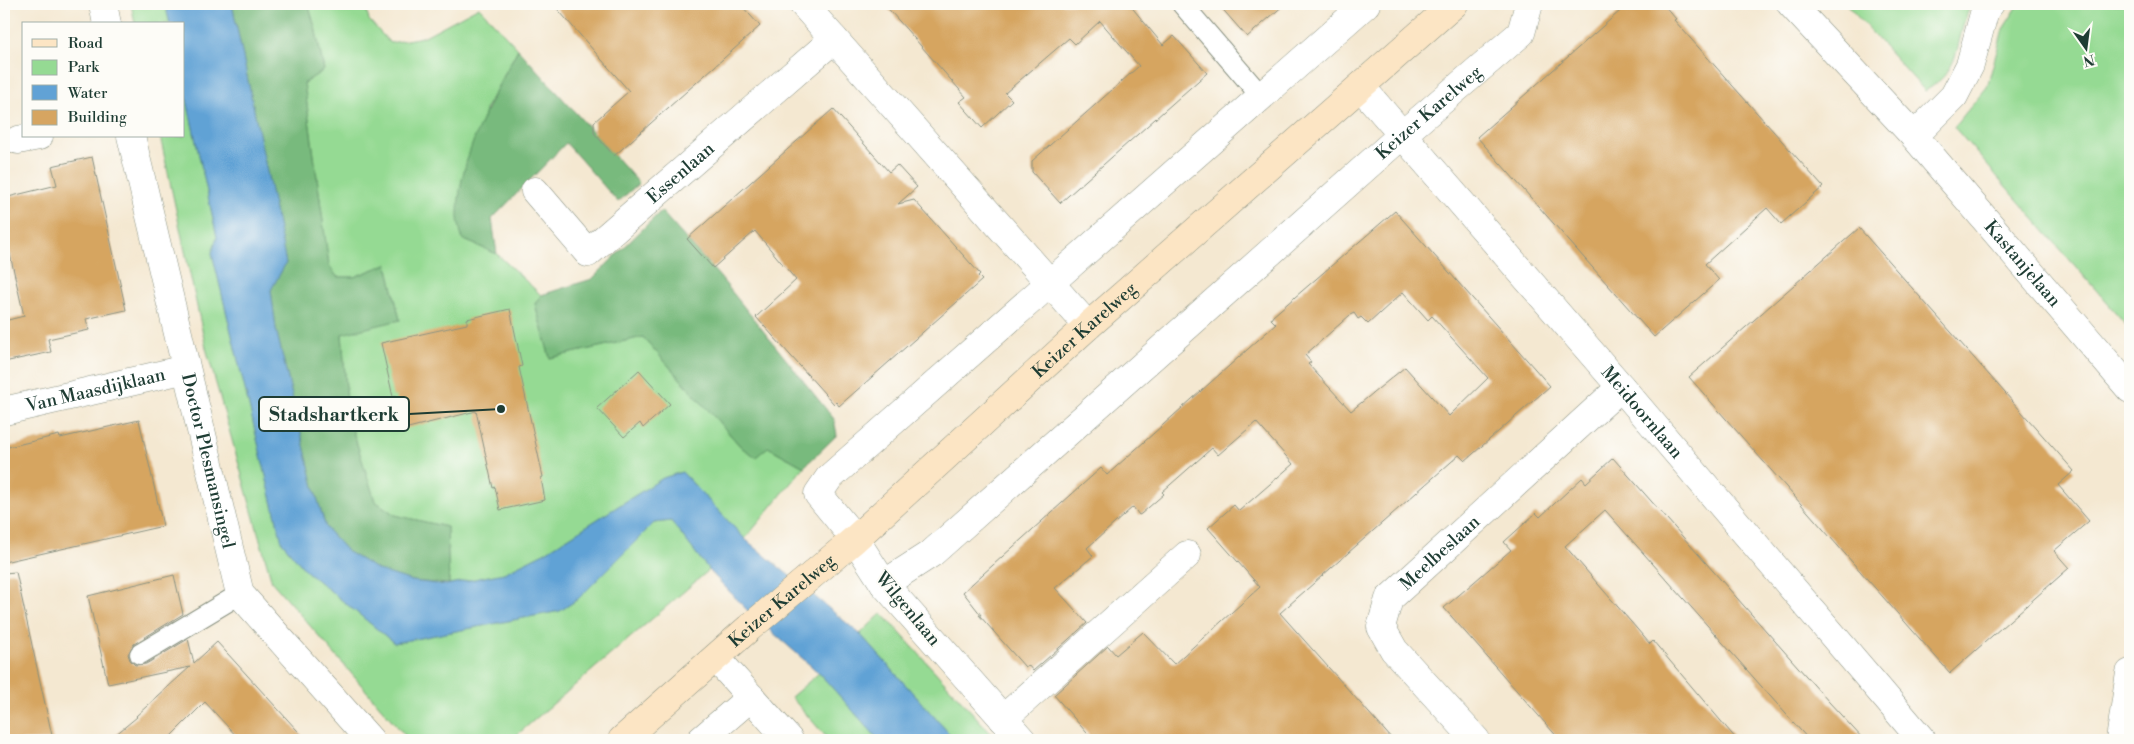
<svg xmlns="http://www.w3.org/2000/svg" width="2134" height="744" font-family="'Libre Bodoni',serif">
<rect width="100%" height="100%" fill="#fdfcf7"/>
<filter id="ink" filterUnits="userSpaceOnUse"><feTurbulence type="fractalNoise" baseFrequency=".02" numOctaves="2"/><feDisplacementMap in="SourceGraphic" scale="10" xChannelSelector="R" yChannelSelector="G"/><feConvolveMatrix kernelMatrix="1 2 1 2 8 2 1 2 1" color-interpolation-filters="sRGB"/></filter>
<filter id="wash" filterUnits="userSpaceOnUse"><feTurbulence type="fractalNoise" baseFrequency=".0096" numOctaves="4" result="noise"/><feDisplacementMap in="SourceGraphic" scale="20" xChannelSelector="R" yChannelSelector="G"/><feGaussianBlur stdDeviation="1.12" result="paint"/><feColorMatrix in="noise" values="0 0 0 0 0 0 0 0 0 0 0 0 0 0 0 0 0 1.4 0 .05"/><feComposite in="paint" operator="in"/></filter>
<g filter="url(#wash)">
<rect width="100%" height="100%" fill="#f4e8d1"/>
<g fill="#95da93" stroke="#5a8c64">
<path d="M131 4H165L170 24H135Z"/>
<path d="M308 4H365L369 20 390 43 423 37 479 7 518 49 485 110 462 239 497 254 541 295 535 304 550 358 643 337 742 448 768 447 804 467 745 539 682 472 663 478 544 553 504 573 449 584 447 527 395 515 375 501 348 416 342 333 400 320 387 264 354 277H337L329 265 304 83 324 70 315 27Z"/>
<path d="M1846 4H1972C1953 37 1966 68 1925 91Z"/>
<path d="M2019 4H2130V329L1954 127 1987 87 2003 29Z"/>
<path d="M184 87 217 237 212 253 282 542 305 570 394 643 560 611 578 599 654 523 671 521 709 570 511 740H409L272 582 206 348 160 136H184Z"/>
<path d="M882 613 997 740H955L860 634Z"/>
<path d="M819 673 879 740H829L791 697Z"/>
</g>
<g fill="#78ba7d" stroke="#4c7c58">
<path d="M232 4H308L315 27 324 70 304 83 329 265 337 277H354L387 264 400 320 342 334 348 416 375 501 395 515 447 527 449 584 412 581 378 570 348 552 326 528 314 487 276 329 271 290 286 263Z"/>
<path d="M518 49 639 183 618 202 566 143 492 219 497 254 462 239C461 231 457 221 458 212 460 154 491 100 518 49Z"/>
<path d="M661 211 720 277 834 419 837 435 804 467 768 447 756 457 742 448 643 337 550 358 535 304 541 295 592 279Z"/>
</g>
<path fill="#61a2d5" stroke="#407084" d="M165 4H232L286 263 271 290 276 329 314 487 326 528 348 552 378 570 412 581 446 585 504 573 544 553 663 478 682 472 745 539 860 634 955 740H879L819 673 746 609 709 570 671 521 654 523 578 599 560 611 394 643 305 570 282 542 212 253 217 237 184 87V24H170Z"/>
<g id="blocks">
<g fill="#d6a561" fill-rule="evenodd">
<path d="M553 4H740L760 26 614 156 594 133V122L629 91Z"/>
<path d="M884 4H1129L1163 45 1174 36 1207 73 1060 203 1032 172V161L1139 66 1100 21 1075 44 1069 38 1005 93 1012 100 982 128 959 102 966 97Z"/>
<path d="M1218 4H1285L1247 37Z"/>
<path d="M1628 4H1663L1676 19 1674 20 1823 187 1781 224 1767 208 1705 264 1719 280 1654 337 1477 137Z"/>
<path d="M833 109 889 172 897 165 917 187 898 204 914 200 980 274 978 276 982 280 839 406 836 402 834 404 756 317 796 280 755 231 713 268 687 239Z"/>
<path d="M92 157 126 310 86 319 89 330 48 339 51 352 4 362V321L24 316 4 228V198L57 185 52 166Z"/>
<path d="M1395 211 1550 386 1465 461 1459 455 1280 613 1393 740H1093L1054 695 1108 646 1116 655 1143 632 1174 664 1260 587 1208 528 1234 505 1239 511 1293 464 1256 422 1218 455 1212 448 1162 492 1164 494 1141 514 1139 515 1133 507 1087 548 1093 556 1055 588 1087 623 1033 671 1028 665 1025 667 979 615H981L963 592 1101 468 1107 475 1276 324 1271 319 1273 316ZM1403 292 1428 320 1432 316 1488 378 1449 416 1405 367 1351 411 1308 364 1311 362 1305 355 1350 315 1354 313 1358 319 1361 317 1368 324Z"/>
<path d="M1859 228 2074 471 2058 485 2089 521 2054 551 2069 568 1950 673 1689 377Z"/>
<path d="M510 309 522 366 519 367 543 477 541 478 545 500 500 510 495 487 493 488 476 411 404 429 396 396 393 397 381 343 467 324V319Z"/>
<path d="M639 370 670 404 643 428 640 423 624 437 597 408Z"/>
<path d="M139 420 163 526 4 562V448L59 435 60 438Z"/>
<path d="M1613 458 1829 702 1864 740H1809L1605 510 1565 546 1650 644 1653 641 1737 740H1560L1444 608 1511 550 1504 542 1536 513 1540 517 1582 478 1586 483Z"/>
<path d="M16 572 39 677 53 740H4V573Z"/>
<path d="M174 575 183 614 134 644 128 654 130 660 135 665 146 664 188 639 194 663 217 642 306 740H240L205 702 167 740H109L137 717 136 716 190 667 108 684 88 596Z"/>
</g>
</g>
</g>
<g filter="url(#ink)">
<use href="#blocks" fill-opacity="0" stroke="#8a9282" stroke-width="1"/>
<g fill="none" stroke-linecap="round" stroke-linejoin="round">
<g stroke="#8a9282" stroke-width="22">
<g id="lane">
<path d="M1182 4 1261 96"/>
<path d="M140 654 240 594"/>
</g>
</g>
<g stroke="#8a9282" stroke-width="29">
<g id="street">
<path d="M103 4 107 24"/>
<path d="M803 4 1088 326"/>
<path id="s1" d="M1791 4 1914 136 2130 389"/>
<path id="s2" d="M1361 87 1621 387 1922 740"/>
<path id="s3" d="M131 136 240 594 370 740"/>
<path d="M1914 136 1954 96 1970 65 1985 10 1990 4"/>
<path d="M18 140 39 136"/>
<path id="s4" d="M535 191 588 253 834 39"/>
<path id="s5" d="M4 411 186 369"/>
<path id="s6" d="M884 584 932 553 1402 135 1521 33 1529 4"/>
<path d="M716 658 789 740"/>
<path d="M1003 719 1187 555"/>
<path d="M701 740 751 697"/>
<path d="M1022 740 884 584 855 539 818 494 829 478 1366 4"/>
<path id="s7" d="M1476 740 1394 650 1381 627 1389 599 1621 387"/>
<path d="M2120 740 2130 673"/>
</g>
</g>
<g stroke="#8a9282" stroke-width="29">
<g id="secondary">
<path id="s8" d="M622 740 749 628 855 539 1088 326 1454 4"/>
</g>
</g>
<use href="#lane" stroke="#fff" stroke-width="20"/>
<use href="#street" stroke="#fff" stroke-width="28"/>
<use href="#secondary" stroke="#fce5c4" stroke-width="28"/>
</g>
</g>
<g text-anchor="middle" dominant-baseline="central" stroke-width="4.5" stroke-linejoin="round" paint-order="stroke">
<g font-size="18" fill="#1f3d34" stroke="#fdfcf7">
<text stroke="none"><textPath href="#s6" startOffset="721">Keizer Karelweg</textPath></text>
<text stroke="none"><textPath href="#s4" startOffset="204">Essenlaan</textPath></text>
<text stroke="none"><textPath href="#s1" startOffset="348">Kastanjelaan</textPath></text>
<text stroke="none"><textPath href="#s8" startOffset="618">Keizer Karelweg</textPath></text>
<text stroke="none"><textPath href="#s5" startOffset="94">Van Maasdijklaan</textPath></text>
<text stroke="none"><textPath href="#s2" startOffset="430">Meidoornlaan</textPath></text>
<text stroke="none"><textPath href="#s3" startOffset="334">Doctor Plesmansingel</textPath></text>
<text stroke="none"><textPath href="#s7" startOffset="246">Meelbeslaan</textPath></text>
<text stroke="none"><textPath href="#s8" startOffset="212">Keizer Karelweg</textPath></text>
<text transform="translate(908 609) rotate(50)">Wilgenlaan</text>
</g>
</g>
<path fill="none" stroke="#1f3d34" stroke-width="2" d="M501 409L409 414"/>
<circle fill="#1f3d34" stroke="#fdfcf7" stroke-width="2" cx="501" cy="409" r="5"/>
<rect fill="#fdfcf7" stroke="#1f3d34" stroke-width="2" x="259" y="397" width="150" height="34" rx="5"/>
<g font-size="19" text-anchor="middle" font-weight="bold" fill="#1f3d34">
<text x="334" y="421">Stadshartkerk</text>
</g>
<rect width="2134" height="744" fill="none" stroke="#fdfcf7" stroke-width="20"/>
<rect x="22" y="22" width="162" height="115" fill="#fdfcf7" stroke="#a4b0a9"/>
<rect x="32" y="39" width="25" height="8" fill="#fce5c4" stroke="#a4b0a9"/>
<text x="68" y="48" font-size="15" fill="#1f3d34">Road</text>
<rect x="32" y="60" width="25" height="15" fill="#95da93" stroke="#a4b0a9"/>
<text x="68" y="72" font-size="15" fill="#1f3d34">Park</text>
<rect x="32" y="85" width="25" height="15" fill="#61a2d5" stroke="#a4b0a9"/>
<text x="68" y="98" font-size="15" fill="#1f3d34">Water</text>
<rect x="32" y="110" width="25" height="15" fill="#d6a561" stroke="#a4b0a9"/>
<text x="68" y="122" font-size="15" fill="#1f3d34">Building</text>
<g transform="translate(2086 48) rotate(166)" stroke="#fdfcf7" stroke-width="4" paint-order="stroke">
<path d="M0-4L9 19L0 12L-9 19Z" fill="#1f3d34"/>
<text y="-8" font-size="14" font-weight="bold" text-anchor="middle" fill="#1f3d34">N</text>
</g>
</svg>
